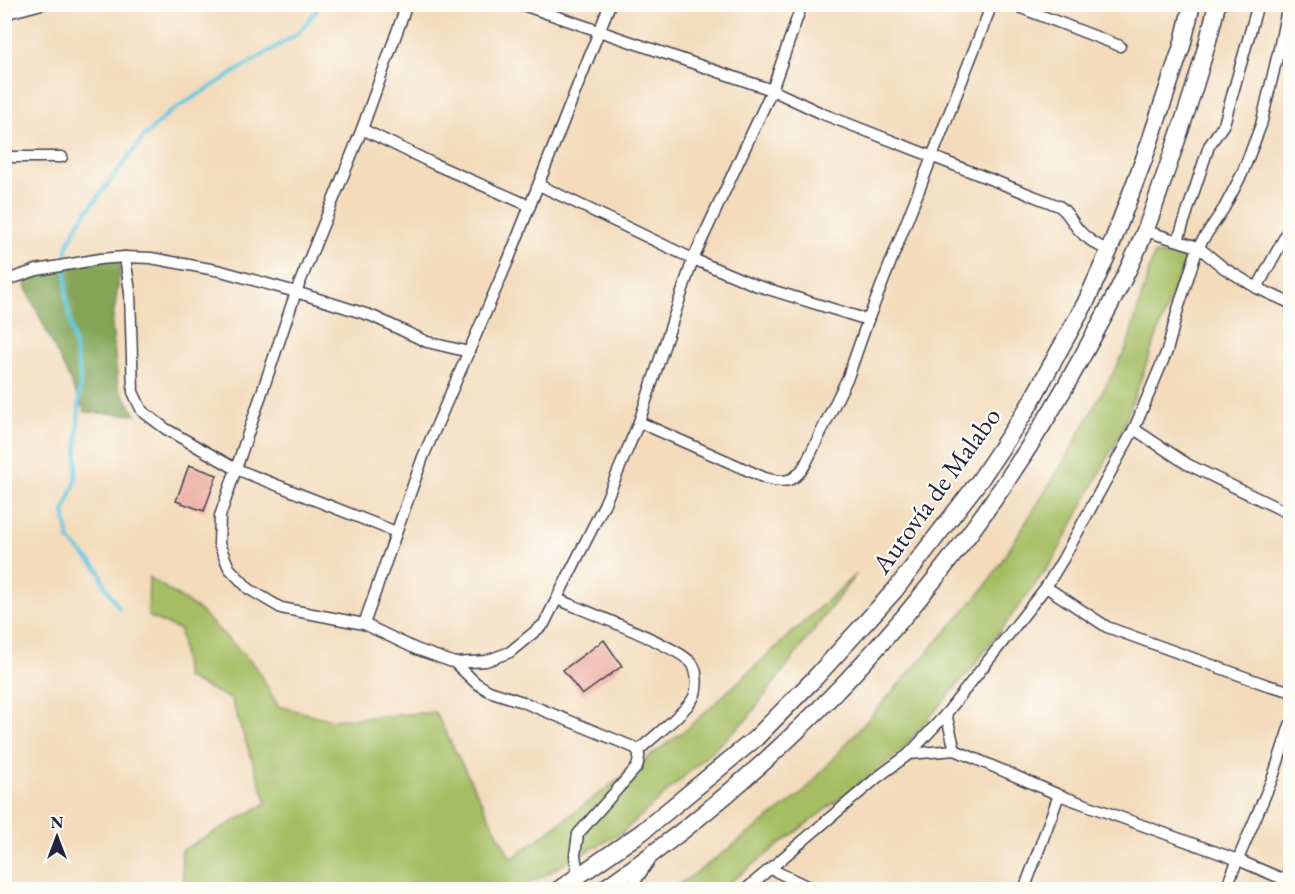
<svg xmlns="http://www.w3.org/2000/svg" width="1295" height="894" font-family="'EB Garamond',serif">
<rect width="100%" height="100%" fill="#fdfcf7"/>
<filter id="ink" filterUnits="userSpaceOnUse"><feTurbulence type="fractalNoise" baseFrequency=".0167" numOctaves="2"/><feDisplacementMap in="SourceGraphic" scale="12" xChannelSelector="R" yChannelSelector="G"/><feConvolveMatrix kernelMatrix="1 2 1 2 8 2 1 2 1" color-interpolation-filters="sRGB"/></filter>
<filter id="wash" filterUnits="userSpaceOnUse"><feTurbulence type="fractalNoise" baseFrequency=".008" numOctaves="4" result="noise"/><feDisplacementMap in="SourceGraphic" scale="24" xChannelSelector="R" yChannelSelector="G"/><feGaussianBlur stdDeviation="1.35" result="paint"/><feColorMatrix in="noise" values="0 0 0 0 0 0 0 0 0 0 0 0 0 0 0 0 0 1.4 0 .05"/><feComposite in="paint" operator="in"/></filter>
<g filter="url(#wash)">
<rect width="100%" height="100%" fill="#f3dbbb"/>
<g fill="#a6be63" stroke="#64704f" stroke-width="1.5">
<path d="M1154 254 1186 257 1120 435 1052 562 973 667 898 754 721 889H671L692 876 803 793 986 586 1065 460 1127 347Z"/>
<path d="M856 574 747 719 623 832 519 889H184L181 851 267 803 231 699 186 678 180 630 148 616 149 577 199 610 256 667 278 706 332 720 435 712 511 859 689 727Z"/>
</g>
<path fill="#84a559" stroke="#53644a" stroke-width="1.5" d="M123 253 112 325 118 386 136 415 85 412 25 286 37 263Z"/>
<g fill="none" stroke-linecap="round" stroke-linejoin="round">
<path stroke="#61c7de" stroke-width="4" d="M119 608 104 584 99 570 69 540 64 512 76 480 80 377 66 297 67 246 81 219 143 138 170 112 297 34 316 11 320 4"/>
</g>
<g id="blocks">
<g fill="#edada2">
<path d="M189 465 217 475 204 511 176 501Z"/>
<path d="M604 640 622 666 582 695 563 670Z"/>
</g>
</g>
</g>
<g filter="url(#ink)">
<use href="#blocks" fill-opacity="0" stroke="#413e4e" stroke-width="1.5"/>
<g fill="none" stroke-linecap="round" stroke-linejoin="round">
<g stroke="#413e4e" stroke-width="13">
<g id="minor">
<path d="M407 4 362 129 296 292 220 516 219 544 229 568 249 589 281 608 364 624 416 649 455 663 486 661 510 652 544 624 604 505 639 422 693 259 772 90 802 4"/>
<path d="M520 4 772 90 823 114 1059 206C1068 212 1071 220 1077 228 1086 239 1097 245 1109 251"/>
<path d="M1011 4 1120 46"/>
<path d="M4 14 42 4"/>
<path d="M362 129 434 164 530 206"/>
<path d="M4 157H62"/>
<path d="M539 185 693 259 755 285 868 320 848 377 805 465C794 483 785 483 765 478L639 422"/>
<path d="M1146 231 1198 247 1224 268 1257 288 1290 303"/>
<path d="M1178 240 1209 146 1224 124 1258 4"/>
<path d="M125 257 130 292 133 392 142 411 166 429 236 469 396 532"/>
<path d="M4 281 37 270 100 259 125 257 151 258 221 271 296 292 372 316 427 342 469 352"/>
<path d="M1257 288 1290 227"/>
<path d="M868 320 992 4"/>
<path d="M1134 429 1187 464 1290 514"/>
<path d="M1046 587 1107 627 1267 685 1290 691"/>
<path d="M557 599C580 609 684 648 693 665 698 673 698 692 692 700 683 714 652 738 639 750"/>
<path d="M364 624 423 457 508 261 610 4"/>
<path d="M455 663 476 683 489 691 523 702 633 747C642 752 639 759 637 767L578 834 575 855 578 876"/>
<path d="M946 714 955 750"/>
<path d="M909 754 955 750 1059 795 1238 860 1290 882"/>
<path d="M771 869 815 890"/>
<path d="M629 890 650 860"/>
<path d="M745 890 878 777 909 754 946 714 1046 587 1063 559 1134 429 1167 351 1178 309 1198 247 1224 208 1242 174 1261 125 1279 49 1288 4"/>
<path d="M1024 890 1059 795"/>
<path d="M1225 890 1273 777 1290 725"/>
</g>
</g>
<g stroke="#413e4e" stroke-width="19">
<g id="trunk">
<path d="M558 890 642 832 756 738 814 679 895 590 980 480 1027 409 1086 302 1109 251 1144 159 1182 46 1192 4"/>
<path d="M602 890C803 752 967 568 1083 355 1105 315 1128 274 1145 231 1154 209 1161 186 1169 163 1187 111 1205 58 1217 4"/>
</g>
</g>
<use href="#minor" stroke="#fff" stroke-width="10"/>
<use href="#trunk" stroke="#fff" stroke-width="16"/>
</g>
</g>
<g text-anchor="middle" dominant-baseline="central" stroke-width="4.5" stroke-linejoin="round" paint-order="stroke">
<g font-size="27" fill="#22223b" stroke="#fdfcf7">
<text transform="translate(936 490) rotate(-54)">Autovía de Malabo</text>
</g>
</g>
<rect width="1295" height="894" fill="none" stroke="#fdfcf7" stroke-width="24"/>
<g transform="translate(57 837)" stroke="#fdfcf7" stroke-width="4.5" paint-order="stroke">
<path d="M0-4.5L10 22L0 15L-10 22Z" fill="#22223b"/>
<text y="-9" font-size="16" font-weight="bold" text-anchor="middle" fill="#22223b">N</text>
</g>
</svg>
